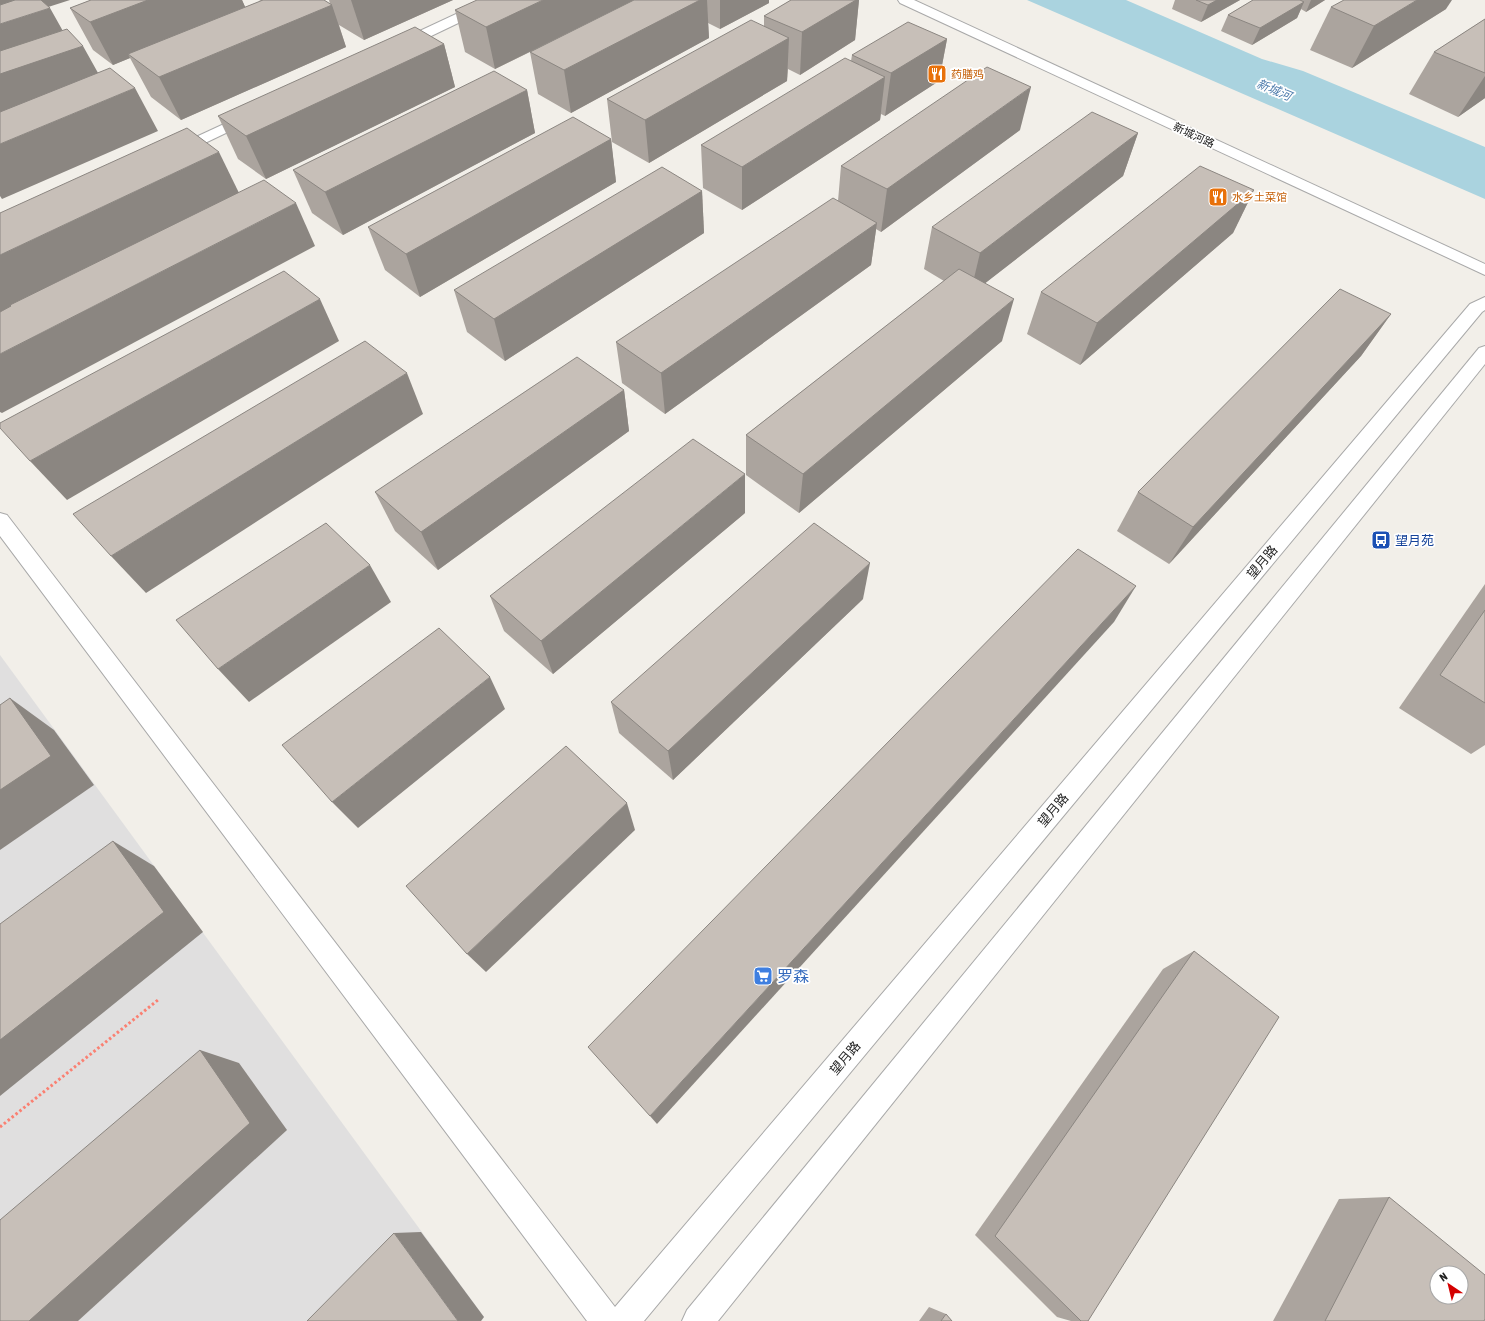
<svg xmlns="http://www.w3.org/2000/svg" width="1485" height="1321" font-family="'Asap Condensed','Noto Sans SC',sans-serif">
<rect width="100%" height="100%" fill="#f2efe9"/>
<path fill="#e0dfdf" d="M0 655 484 1317 481 1321H0Z"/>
<path fill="#aad3df" d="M1027 0H1126L1262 59 1303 71 1485 147V199Z"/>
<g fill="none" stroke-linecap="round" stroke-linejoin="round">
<g stroke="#a9a9a9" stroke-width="2">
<g id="minor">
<path d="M486 0H502L500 3 404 49H394L392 46 394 43Z"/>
<path d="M898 0H914L1485 264V275L900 3Z"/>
<path d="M250 112 255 113 257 116 255 119 180 155 175 156 170 155 168 152 170 149Z"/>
<path d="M1485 297V310L1482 312 644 1321H587L0 536V513L7 515 615 1307 1470 304Z"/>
<path d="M1485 346V364L718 1321H682L687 1310 1479 348Z"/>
</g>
</g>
<path stroke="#fa8072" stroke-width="3" stroke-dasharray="2.5 2.5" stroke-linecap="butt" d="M0 1127 158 1000"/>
<use href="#minor" fill="#fff" fill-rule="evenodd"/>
</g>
<g fill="#aba49e">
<path d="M91 0H242L245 7 261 1 259 0H324L330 4 329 0H453L364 40 339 25 346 47 181 120 151 97 130 58 113 65 93 50 70 8Z"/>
<path d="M634 0H769V3L720 29 708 23 709 38 571 113 538 94 530 52 495 69 465 52 455 10Z"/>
<path d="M791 0H859L855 40 800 75 788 69 787 81 649 163 612 142 607 99 764 26V16Z"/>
<path d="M1175 0H1240L1201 22 1172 9Z"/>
<path d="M1253 0H1325L1306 12 1301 9 1297 18 1252 45 1221 31 1228 15Z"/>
<path d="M1331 7 1446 9 1352 68 1310 50Z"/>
<path d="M1485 19V98L1458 117 1409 94 1434 52Z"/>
<path d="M947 39 939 81 885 116 881 114 880 120 742 210 703 188 701 145 851 61 852 55Z"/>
<path d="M444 44 455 87 266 179 238 159 218 116Z"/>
<path d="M527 90 535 133 343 235 312 213 293 170Z"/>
<path d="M1020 130 881 232 876 229 871 265 665 414 622 383 616 342 838 201 841 166Z"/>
<path d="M1138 133 1123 176 985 283 1002 341 799 513 746 475V435L944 281 924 269 932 227Z"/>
<path d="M611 139 616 182 420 297 385 270 368 227Z"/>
<path d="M1254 190 1233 233 1080 365 1027 334 1041 292Z"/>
<path d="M702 191 704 233 505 361 467 332 454 290Z"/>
<path d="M1391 314 1361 356 1169 564 1117 531 1138 492Z"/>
<path d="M624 390 629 431 438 570 395 531 375 492Z"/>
<path d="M745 513 553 674 504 631 490 596Z"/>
<path d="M1485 584V745L1471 754 1399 708Z"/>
<path d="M863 599 673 780 619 733 611 702Z"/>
<path d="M1194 951 1088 1321H1071L1057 1317 975 1235 1163 969Z"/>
<path d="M1389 1197 1484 1321H1273L1339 1199Z"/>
<path d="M929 1307 946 1314 952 1321H919Z"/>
</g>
<g fill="#8b8681">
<path d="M0 0H31L0 22Z"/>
<path d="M37 0H70L42 9Z"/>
<path d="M148 0H242L247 11 128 54 130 58 113 65 90 22Z"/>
<path d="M351 0H453L364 40Z"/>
<path d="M543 0H634L495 69 486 27Z"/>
<path d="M700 0H707L709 38 571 113 564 70Z"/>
<path d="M720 0H769V3L720 29Z"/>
<path d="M856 0H859L855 40 800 75 802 32Z"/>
<path d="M1217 0H1240L1201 22 1208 5Z"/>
<path d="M1311 0H1325L1306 12Z"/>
<path d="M1417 0H1452L1446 9 1352 68 1374 26Z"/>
<path d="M1304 2 1297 18 1252 45 1260 28Z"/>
<path d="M332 5 346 47 181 120 159 77Z"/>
<path d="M50 8 73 49 83 46 107 89 0 126V24Z"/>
<path d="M789 38 787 81 649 163 645 120Z"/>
<path d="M947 39 939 81 885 116 891 73Z"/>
<path d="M444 44 455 87 266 179 246 136Z"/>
<path d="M1485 76V98L1458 117Z"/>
<path d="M885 77 880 120 742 210V167Z"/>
<path d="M1031 87 1020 130 881 232 887 189Z"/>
<path d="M135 88 158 131 2 199 0 196V144Z"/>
<path d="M527 90 535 133 343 235 325 192Z"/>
<path d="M1138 133 1123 176 970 295 980 253Z"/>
<path d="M611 139 616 182 420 297 406 254Z"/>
<path d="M219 152 240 195 0 322V255Z"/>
<path d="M1254 190 1233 233 1080 365 1097 323Z"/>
<path d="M702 191 704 233 505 361 494 319Z"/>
<path d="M296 203 315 246 2 413 0 412V354Z"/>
<path d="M877 223 871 265 665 414 661 373Z"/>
<path d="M320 299 339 341 67 500 30 461Z"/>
<path d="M1014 299 1002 341 799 513 803 474Z"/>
<path d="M1391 314 1361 356 1169 564 1193 527Z"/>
<path d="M407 373 423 414 146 593 111 556Z"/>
<path d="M624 390 629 431 438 570 421 532Z"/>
<path d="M745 474V513L553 674 541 641Z"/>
<path d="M870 563 863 599 673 780 668 751Z"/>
<path d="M370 565 391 602 249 702 218 669Z"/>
<path d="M1136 586 1114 622 657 1124 650 1116Z"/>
<path d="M490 677 505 709 358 828 332 802Z"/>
<path d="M10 698 54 730 94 785 0 850V790Z"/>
<path d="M627 803 635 830 486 972 467 954Z"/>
<path d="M113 841 154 866 203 932 0 1096V1040Z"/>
<path d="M200 1050 239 1063 287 1130 78 1321H29Z"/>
<path d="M421 1232 484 1317 481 1321H458L394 1233Z"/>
</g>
<g fill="#c7bfb8" stroke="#8b8681" fill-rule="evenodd">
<path d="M15 0H41L50 8 0 24V5Z"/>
<path d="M91 0H148L90 22 70 8Z"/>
<path d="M263 0H324L332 5 159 77 128 54Z"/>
<path d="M477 0H543L486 27 455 10Z"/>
<path d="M634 0H700L564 70 530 52Z"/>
<path d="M791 0H856L802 32 764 16Z"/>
<path d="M1196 0H1217L1208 5Z"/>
<path d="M1253 0H1300L1304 2 1260 28 1228 15Z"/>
<path d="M1344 0H1417L1374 26 1331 7Z"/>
<path d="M1485 19V73L1434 52Z"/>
<path d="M751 20 789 38 645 120 607 99Z"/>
<path d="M908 22 947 39 891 73 852 55Z"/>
<path d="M415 27 444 44 246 136 218 116Z"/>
<path d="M67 29 83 46 0 74V51Z"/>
<path d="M845 58 885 77 742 167 701 145Z"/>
<path d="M987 67 1031 87 887 189 841 166Z"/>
<path d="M110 68 135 88 0 144V112Z"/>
<path d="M494 71 527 90 325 192 293 170Z"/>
<path d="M1092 112 1138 133 980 253 932 227Z"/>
<path d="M573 117 611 139 406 254 368 227Z"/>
<path d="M187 128 219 152 0 255V213Z"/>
<path d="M1200 166 1254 190 1097 323 1041 292Z"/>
<path d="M662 167 702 191 494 319 454 290Z"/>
<path d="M264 180 296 203 0 354V312L11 306 10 305Z"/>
<path d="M833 198 877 223 661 373 616 342Z"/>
<path d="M959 269 1014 299 803 474 746 435Z"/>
<path d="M284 271 320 299 30 461 0 428V423Z"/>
<path d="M1340 289 1391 314 1193 527 1138 492Z"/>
<path d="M365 341 407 373 111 556 73 514Z"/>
<path d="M577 357 624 390 421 532 375 492Z"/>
<path d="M693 439 745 474 541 641 490 596Z"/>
<path d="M326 523 370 565 218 669 176 620Z"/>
<path d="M814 523 870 563 668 751 611 702Z"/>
<path d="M1078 549 1136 586 650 1116 588 1047Z"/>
<path d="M1485 610V703L1440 675Z"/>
<path d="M439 628 490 677 332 802 282 745Z"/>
<path d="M10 698 51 756 0 790V705Z"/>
<path d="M566 746 627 803 467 954 406 886Z"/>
<path d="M113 841 164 912 0 1040V924Z"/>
<path d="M1194 951 1279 1017 1088 1321H1081L995 1236Z"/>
<path d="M200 1050 250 1123 29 1321H0V1220Z"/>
<path d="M1389 1197 1485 1275V1319L1484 1321H1325ZM1437 1273H1461V1297H1437Z"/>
<path d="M394 1233 458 1321H307Z"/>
<path d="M946 1314 952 1321H941Z"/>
</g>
<defs>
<g id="restaurant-square" transform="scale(1)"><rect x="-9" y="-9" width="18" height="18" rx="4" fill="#e8710a" stroke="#fff"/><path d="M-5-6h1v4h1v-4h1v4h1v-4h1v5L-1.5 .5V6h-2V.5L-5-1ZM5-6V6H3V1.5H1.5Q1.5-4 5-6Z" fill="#fff"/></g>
<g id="bus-square" transform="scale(1)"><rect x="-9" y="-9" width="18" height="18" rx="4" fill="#1a4fb4" stroke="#fff"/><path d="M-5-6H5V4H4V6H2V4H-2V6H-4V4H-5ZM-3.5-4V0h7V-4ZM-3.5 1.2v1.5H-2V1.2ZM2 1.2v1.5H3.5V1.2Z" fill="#fff"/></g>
<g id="supermarket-square" transform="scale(1)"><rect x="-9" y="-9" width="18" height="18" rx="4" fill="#3f7fe0" stroke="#fff"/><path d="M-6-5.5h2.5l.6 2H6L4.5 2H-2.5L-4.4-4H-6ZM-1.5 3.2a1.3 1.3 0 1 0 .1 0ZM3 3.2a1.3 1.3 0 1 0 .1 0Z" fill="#fff"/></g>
</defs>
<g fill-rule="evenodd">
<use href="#restaurant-square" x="937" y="74"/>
<use href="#restaurant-square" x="1218" y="197"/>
<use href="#bus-square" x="1381" y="540"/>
<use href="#supermarket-square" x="763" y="976"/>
</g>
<g text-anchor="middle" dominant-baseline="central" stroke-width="3.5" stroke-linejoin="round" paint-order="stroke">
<g font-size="11" fill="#c56008" stroke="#fff" text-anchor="start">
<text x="951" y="74">药膳鸡</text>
<text x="1232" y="197">水乡土菜馆</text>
</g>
<g font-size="11" fill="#222" stroke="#fff">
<text transform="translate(1194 135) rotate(25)">新城河路</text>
</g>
<g font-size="12" font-style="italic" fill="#4a7aab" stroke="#fff">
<text transform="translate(1274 90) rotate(23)">新城河</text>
</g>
<g font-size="13" fill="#164399" stroke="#fff" text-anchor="start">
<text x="1395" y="540">望月苑</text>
</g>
<g font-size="13" fill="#222" stroke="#fff">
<text transform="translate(1262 562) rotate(-50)">望月路</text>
<text transform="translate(1053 810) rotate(-50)">望月路</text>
<text transform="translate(845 1058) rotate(-50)">望月路</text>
</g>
<g font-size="16" fill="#366cbe" stroke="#fff" text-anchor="start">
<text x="777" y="976">罗森</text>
</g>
</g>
<g transform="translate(1449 1285) rotate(325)"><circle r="19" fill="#ffffff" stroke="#a7a7a7"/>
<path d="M0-3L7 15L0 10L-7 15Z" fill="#d40000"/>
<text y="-6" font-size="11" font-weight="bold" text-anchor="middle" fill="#222222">N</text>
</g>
</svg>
